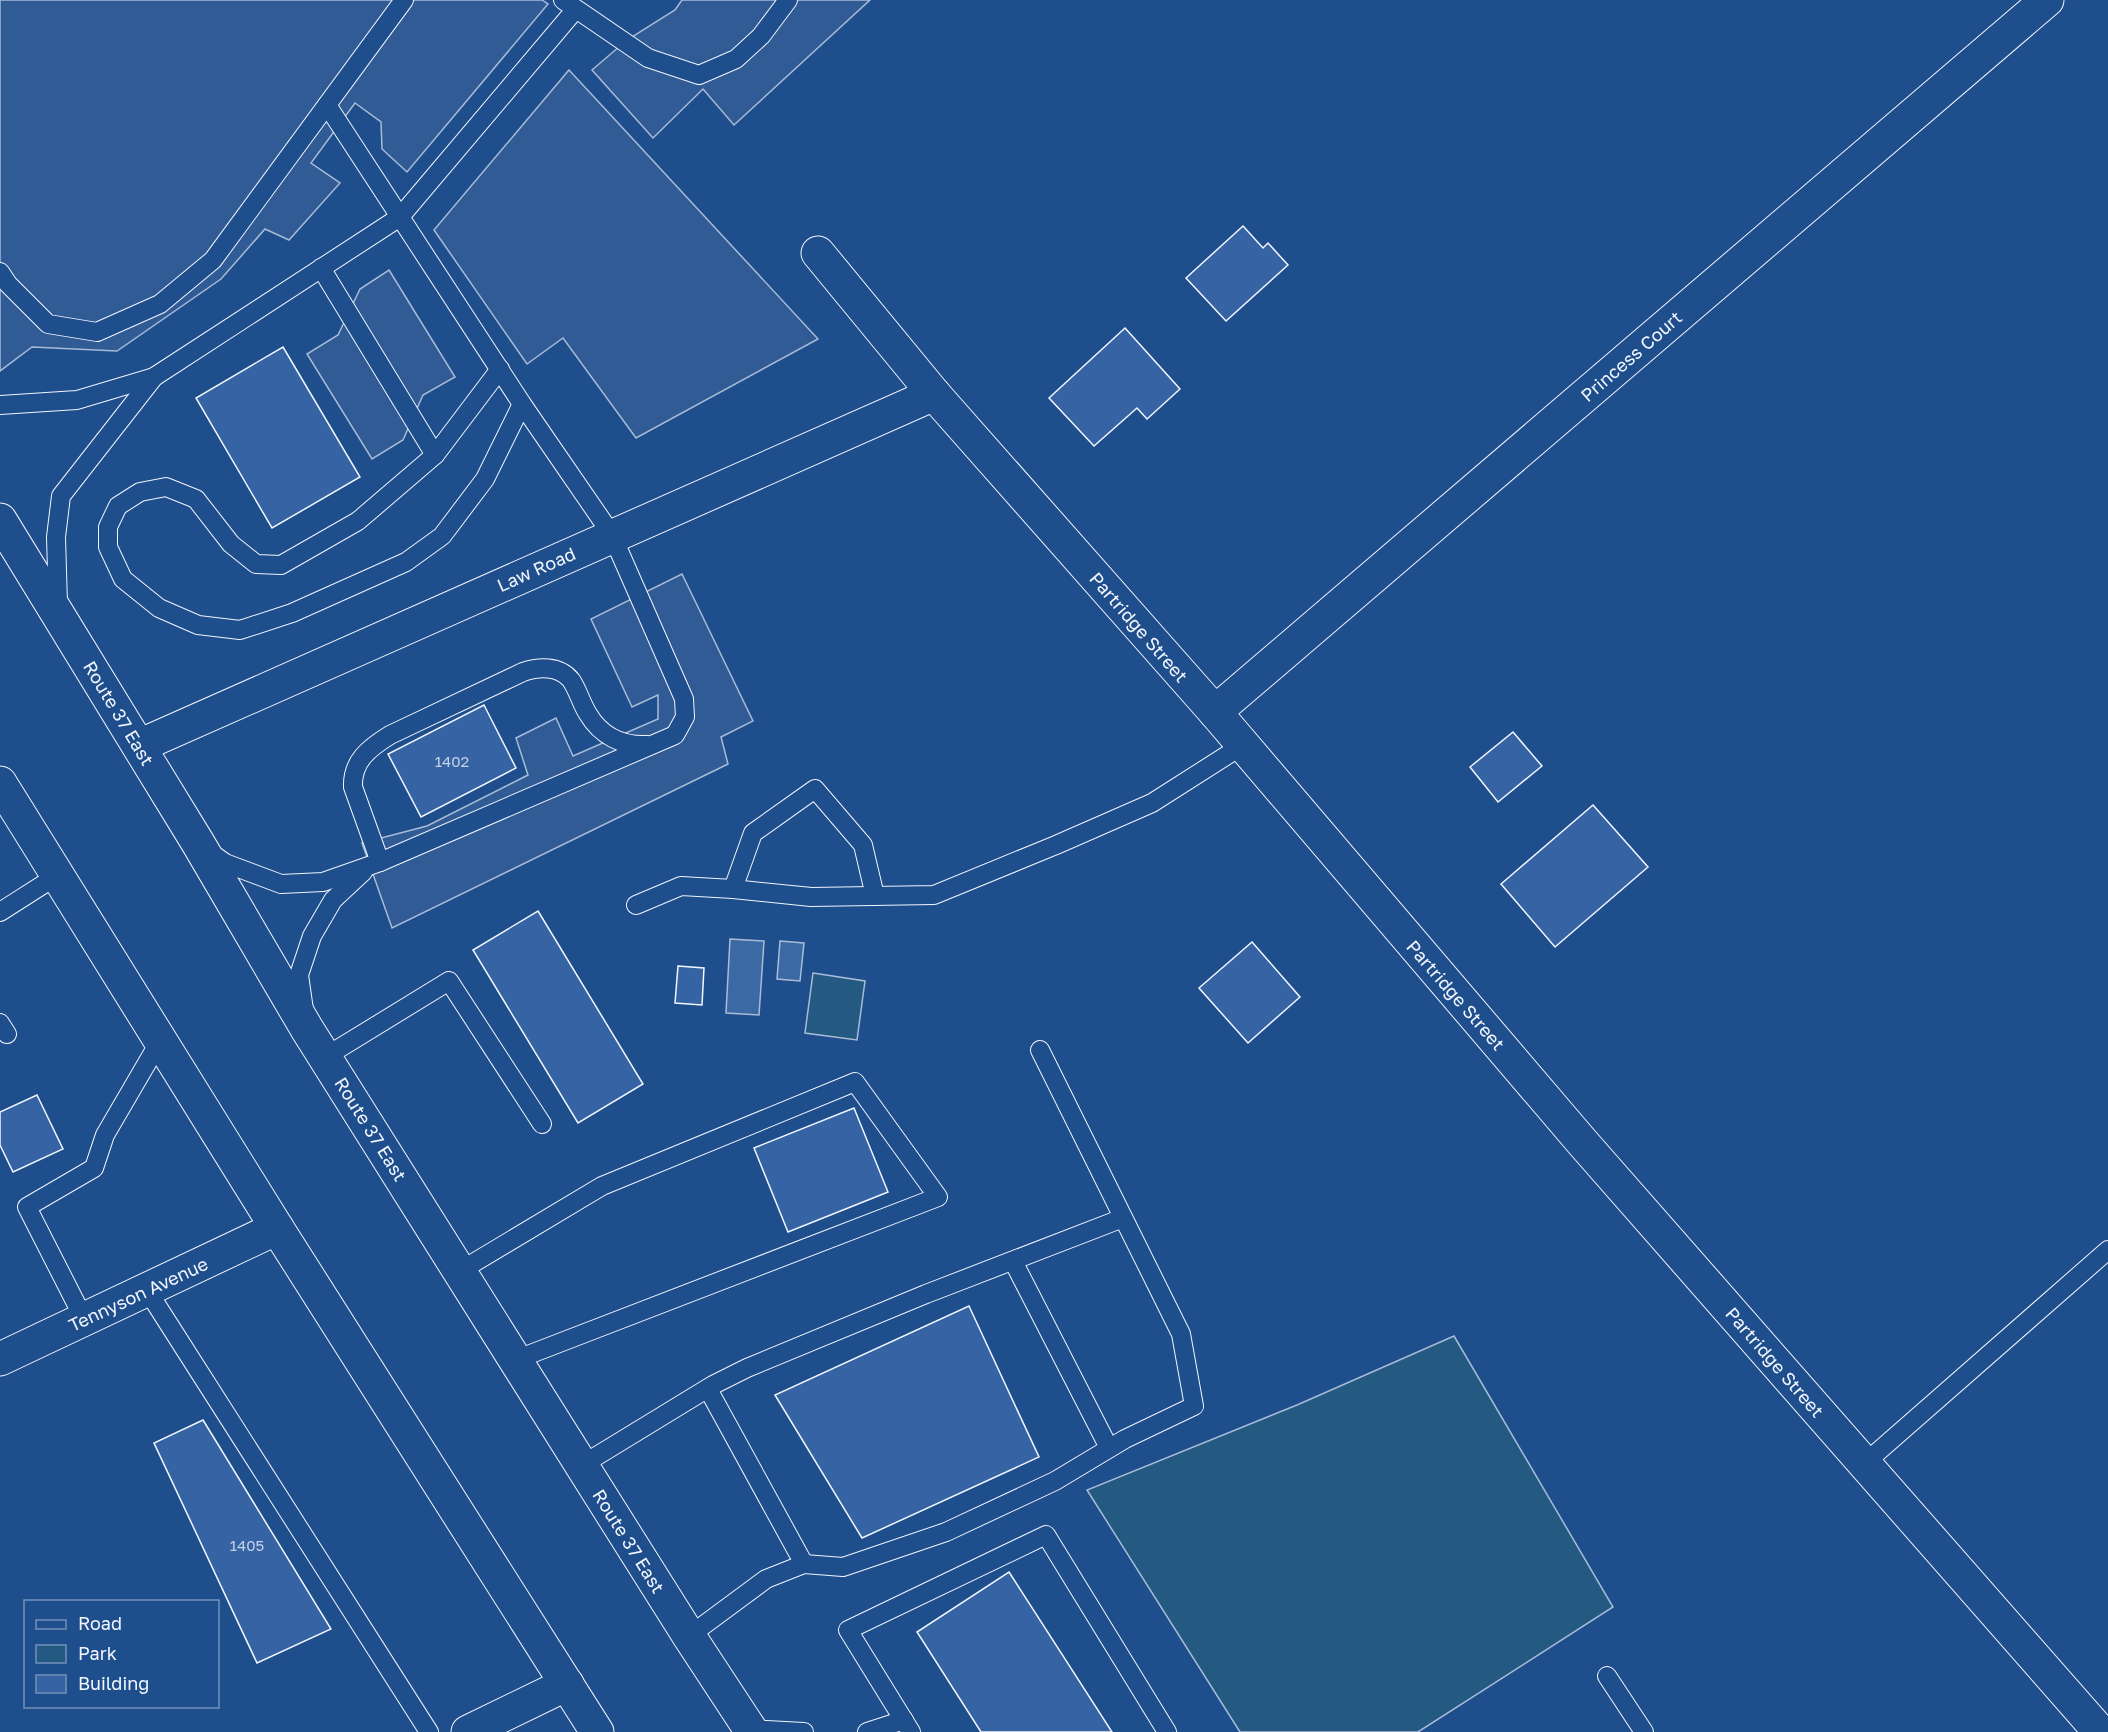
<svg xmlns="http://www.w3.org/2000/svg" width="2108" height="1732" font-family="'Golos Text',sans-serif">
<rect width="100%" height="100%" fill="#1f4e8c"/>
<g fill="#245a82" stroke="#a8bbd7" stroke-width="1.5">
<path d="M813 973 865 981 857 1040 805 1033Z"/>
<path d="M1454 1336 1613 1607 1418 1732H1240L1087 1490 1297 1405Z"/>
</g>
<g fill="#305b95" stroke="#a8bbd7" stroke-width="1.5">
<path d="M0 0H542L548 4 407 172 382 149 381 122 355 103 311 163 340 183 289 240 265 229 221 279 117 351 32 347 0 371Z"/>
<path d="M682 0H870L734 125 703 89 653 138 592 70 627 40 675 10Z"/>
<path d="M569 70 818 339 636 438 563 338 527 364 434 230Z"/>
<path d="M389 270 455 377 423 395 403 440 372 459 307 354 338 335 360 289Z"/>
<path d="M682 574 753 721 721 737 728 764 392 928 362 843 427 826 528 775 516 738 556 718 573 756 658 719V695L632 707 591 619Z"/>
</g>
<g fill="#3b69a3" stroke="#a8bbd7" stroke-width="1.5">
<path d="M730 939 764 941 759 1015 726 1013Z"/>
<path d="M780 941 804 943 800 981 777 979Z"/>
</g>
<g fill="#3563a3" stroke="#f2f6ff" stroke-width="1.5">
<path d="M1243 226 1263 248 1268 243 1288 265 1226 321 1186 278Z"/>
<path d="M1125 328 1180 389 1147 419 1137 408 1094 446 1049 398Z"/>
<path d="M283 347 360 477 272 528 196 398Z"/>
<path d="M484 705 516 768 421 817 388 754Z"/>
<path d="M1513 732 1542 766 1498 802 1470 767Z"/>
<path d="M1593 805 1648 867 1555 947 1501 884Z"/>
<path d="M538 911 643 1084 578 1123 473 950Z"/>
<path d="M1252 942 1300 997 1248 1043 1199 988Z"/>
<path d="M678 966 704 968 702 1005 675 1003Z"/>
<path d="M37 1095 63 1149 13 1172 0 1145V1112Z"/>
<path d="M854 1108 888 1192 788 1232 754 1148Z"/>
<path d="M969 1306 1039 1457 862 1538 775 1395Z"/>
<path d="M203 1420 331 1629 257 1663 154 1443Z"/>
<path d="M1009 1572 1112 1732H981L917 1632Z"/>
</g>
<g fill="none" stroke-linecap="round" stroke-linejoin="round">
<g stroke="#f2f6ff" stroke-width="20">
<g id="service">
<path d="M563 0 648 58 699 75 736 59 761 36 788 0"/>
<path d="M321 268 435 455"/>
<path d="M0 272 8 284 48 324 97 332 160 304 213 260 404 0"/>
<path d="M500 369 435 455 358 521 281 565 256 564 231 544 196 499 166 487 140 492 118 506 108 527V547L123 579 159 608 198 625 240 630 292 613 406 562 442 536 485 479 522 404"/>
<path d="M0 405 77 400 154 377 400 217 575 10"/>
<path d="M58 604 56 537 61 496 154 377"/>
<path d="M211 853 225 863 281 884 323 882 380 862 675 735 685 717 684 699 612 535 522 404 327 105"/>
<path d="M380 862 353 787C352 761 369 748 390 735L523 672C538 667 559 665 571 680 578 690 581 703 588 714 601 736 622 746 647 745"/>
<path d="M733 889 753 833 815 789 863 845 875 896"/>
<path d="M636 905 681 886 733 889 811 897 934 895 1056 845 1152 803 1243 745"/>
<path d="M0 912 58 875"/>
<path d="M304 1010 299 975 312 936 333 900 363 872"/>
<path d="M0 1023 7 1034"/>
<path d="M325 1057 449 981 542 1124"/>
<path d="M1013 1261 1109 1448"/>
<path d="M460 1271 602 1186 855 1082 938 1197 515 1360"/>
<path d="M147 1290 429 1732"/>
<path d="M84 1319 27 1207 94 1168 105 1135 161 1039"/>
<path d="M708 1389 804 1564"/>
<path d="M1865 1463 2108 1250"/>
<path d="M582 1465 713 1385 747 1368 926 1294 1123 1218"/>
<path d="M689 1636 766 1579 804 1564 843 1567 946 1532 1055 1481 1125 1439 1194 1406 1181 1334 1040 1050"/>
<path d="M1607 1676 1644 1732"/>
<path d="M750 1729 804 1732"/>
<path d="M867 1732 904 1720"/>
<path d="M911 1732 848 1630 1046 1535 1167 1732"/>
</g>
</g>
<g stroke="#f2f6ff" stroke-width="35">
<g id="minor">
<path d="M818 253 934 394 1215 712 1583 1143 2100 1732"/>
<path d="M1215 712 2047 0"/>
<path d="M139 746 934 394"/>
<path d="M0 1359 277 1228"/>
<path d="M468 1732 567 1684"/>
</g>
</g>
<g stroke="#f2f6ff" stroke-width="35">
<g id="trunk">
<path d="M0 520 198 843 307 1029 689 1636 752 1732"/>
<path d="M0 783 277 1228 597 1732"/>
</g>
</g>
<use href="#service" stroke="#1f4e8c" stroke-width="18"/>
<use href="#minor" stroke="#1f4e8c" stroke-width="33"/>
<use href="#trunk" stroke="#1f4e8c" stroke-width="33"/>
</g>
<g text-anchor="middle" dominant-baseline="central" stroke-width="4.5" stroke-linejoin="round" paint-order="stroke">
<g font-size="15" fill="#c3d1e8">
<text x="452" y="761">1402</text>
<text x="247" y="1545">1405</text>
</g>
<g font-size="18" fill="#f2f6ff" stroke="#1f4e8c">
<text transform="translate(1631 356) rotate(-41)">Princess Court</text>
<text transform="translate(536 569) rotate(-24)">Law Road</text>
<text transform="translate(1139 627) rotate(49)">Partridge Street</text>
<text transform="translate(119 713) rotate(59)">Route 37 East</text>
<text transform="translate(1456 995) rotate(49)">Partridge Street</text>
<text transform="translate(371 1129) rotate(58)">Route 37 East</text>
<text transform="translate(138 1294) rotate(-25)">Tennyson Avenue</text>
<text transform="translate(1775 1362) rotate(49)">Partridge Street</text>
<text transform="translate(629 1541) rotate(58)">Route 37 East</text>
</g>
</g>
<rect x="24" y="1600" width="195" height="108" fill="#1f4e8c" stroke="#7391ba" stroke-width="1.5"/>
<rect x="36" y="1620" width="30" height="9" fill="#1f4e8c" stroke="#7391ba" stroke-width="1.5"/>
<text x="78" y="1630" font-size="18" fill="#f2f6ff">Road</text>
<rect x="36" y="1645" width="30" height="18" fill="#245a82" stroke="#7391ba" stroke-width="1.5"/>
<text x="78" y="1660" font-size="18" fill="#f2f6ff">Park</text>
<rect x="36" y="1675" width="30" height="18" fill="#3563a3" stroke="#7391ba" stroke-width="1.5"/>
<text x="78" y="1690" font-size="18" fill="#f2f6ff">Building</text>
</svg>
